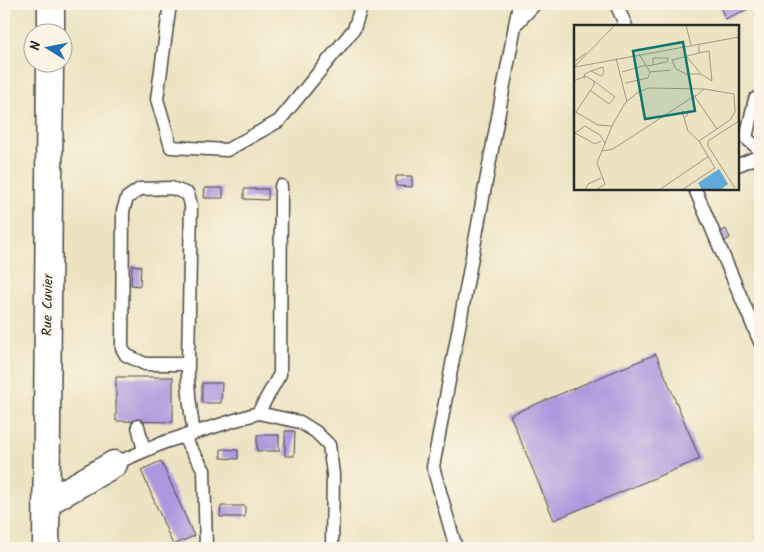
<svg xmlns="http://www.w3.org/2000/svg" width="764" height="552" font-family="Kalam,sans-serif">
<rect width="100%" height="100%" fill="#fcf5e5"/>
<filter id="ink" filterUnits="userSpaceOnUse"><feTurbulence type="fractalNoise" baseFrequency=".02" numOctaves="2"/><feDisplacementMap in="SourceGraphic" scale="10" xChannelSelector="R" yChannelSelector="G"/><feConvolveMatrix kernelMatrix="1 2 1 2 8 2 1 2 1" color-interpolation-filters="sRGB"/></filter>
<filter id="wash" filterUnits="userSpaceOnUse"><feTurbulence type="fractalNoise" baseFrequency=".0096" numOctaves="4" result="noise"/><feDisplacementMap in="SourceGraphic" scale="20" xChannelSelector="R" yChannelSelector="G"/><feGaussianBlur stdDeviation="1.12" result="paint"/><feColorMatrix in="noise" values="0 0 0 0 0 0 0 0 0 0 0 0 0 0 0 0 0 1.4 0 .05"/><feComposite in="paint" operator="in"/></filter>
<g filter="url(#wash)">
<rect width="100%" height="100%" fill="#ede3c3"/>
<g id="blocks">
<g fill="#ad97de">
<path d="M719 4H760L725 19Z"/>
<path d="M396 176H412V187L396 186Z"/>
<path d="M205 188H223V198H204Z"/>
<path d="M244 189H268V200L244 199Z"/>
<path d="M726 229 730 238 721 243 717 234Z"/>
<path d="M132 265 141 266 140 286 131 285Z"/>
<path d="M656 354 700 459 554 520 510 415Z"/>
<path d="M116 377H173V422L116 421Z"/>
<path d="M202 383H222L221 403H202Z"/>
<path d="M285 431H295L294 456H285Z"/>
<rect x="257" y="435" width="22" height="16"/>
<path d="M221 449 238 450V459L221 458Z"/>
<path d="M161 461 194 536 173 545 141 470Z"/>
<path d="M221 506H245V517H220Z"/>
</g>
</g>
</g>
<g filter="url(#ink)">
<use href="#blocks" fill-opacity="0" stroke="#484742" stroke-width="1"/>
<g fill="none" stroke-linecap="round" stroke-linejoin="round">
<g stroke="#484742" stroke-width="15">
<g id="service">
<path d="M170 4 157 99 171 147 227 150 279 121 354 29 362 4"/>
<path d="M616 4 626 26"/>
<path d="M515 25 535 4"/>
<path d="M760 97 755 99 746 138 760 150"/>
<path d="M738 165 760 156"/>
<path d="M695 189 760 342"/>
<path d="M188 364H145L126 355 122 348 123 211 127 198 140 189 171 188 188 194 191 205 188 364C187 388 190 409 194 433"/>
<path d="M258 413 300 422 316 432 329 445 333 474 332 548"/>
<path d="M138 426 144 451"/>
<path d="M183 436 204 470 206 548"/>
<path d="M114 464 165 442 258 413 280 374 281 186"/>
<path d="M456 548 433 467 519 4"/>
</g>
</g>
<g stroke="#484742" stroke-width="29">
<g id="minor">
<path d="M51 32V4"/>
<path d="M46 503 114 464"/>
<path d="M46 548 50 62"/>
</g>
</g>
<use href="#service" stroke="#fff" stroke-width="12"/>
<use href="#minor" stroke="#fff" stroke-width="26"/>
</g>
</g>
<g text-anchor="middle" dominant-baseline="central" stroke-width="4" stroke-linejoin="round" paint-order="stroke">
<g font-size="14" fill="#2b2b2b" stroke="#fcf5e5">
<text transform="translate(48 305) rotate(-89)">Rue Cuvier</text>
</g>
</g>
<g transform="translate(574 25)">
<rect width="165" height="165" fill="#ede3c3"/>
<path d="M145 144 154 159 146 165H128L124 158Z" fill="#5faad7"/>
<path fill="none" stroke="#9f9986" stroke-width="1" d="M112 0 117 20M125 19V28L135 26 138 56 127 49M65 29 76 47 97 45M113 32 127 49H112L102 44 98 35 125 28M42 33 53 77M0 37 12 28M73 41 93 37 94 33H79V40M0 42 41 0M1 42 165 12M48 47 72 40M10 54 11 49 17 46 29 42 30 48 27 51 17 46M0 56 11 51 20 56V60L2 87M51 58 74 53 76 47M130 64 121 72 143 104M17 66 35 79 41 72 20 56M0 86 24 100 38 101M110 93 114 89 108 86 114 106 125 116M27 116 21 119 1 108 11 101 26 110 31 118M28 126 39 124 122 70M161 163 134 121V116L165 96M11 165 14 159 27 153M22 165 31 159 23 138 38 101 51 78 63 68 74 63 130 64 160 69 161 87 156 95 125 116 141 143 108 165M85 165 135 131"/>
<path fill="#0f766e" fill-opacity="0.15" stroke="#0f766e" stroke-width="2.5" d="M109 17 121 86 71 94 59 26Z"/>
<rect width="165" height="165" fill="none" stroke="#2b2b2b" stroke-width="2.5"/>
</g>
<rect width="764" height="552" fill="none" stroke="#fcf5e5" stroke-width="20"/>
<g transform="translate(48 48) rotate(280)"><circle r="24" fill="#fcf5e5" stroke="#a8a49b"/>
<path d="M0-4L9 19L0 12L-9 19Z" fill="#1f6fb2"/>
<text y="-8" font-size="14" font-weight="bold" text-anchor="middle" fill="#2b2b2b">N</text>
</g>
</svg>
